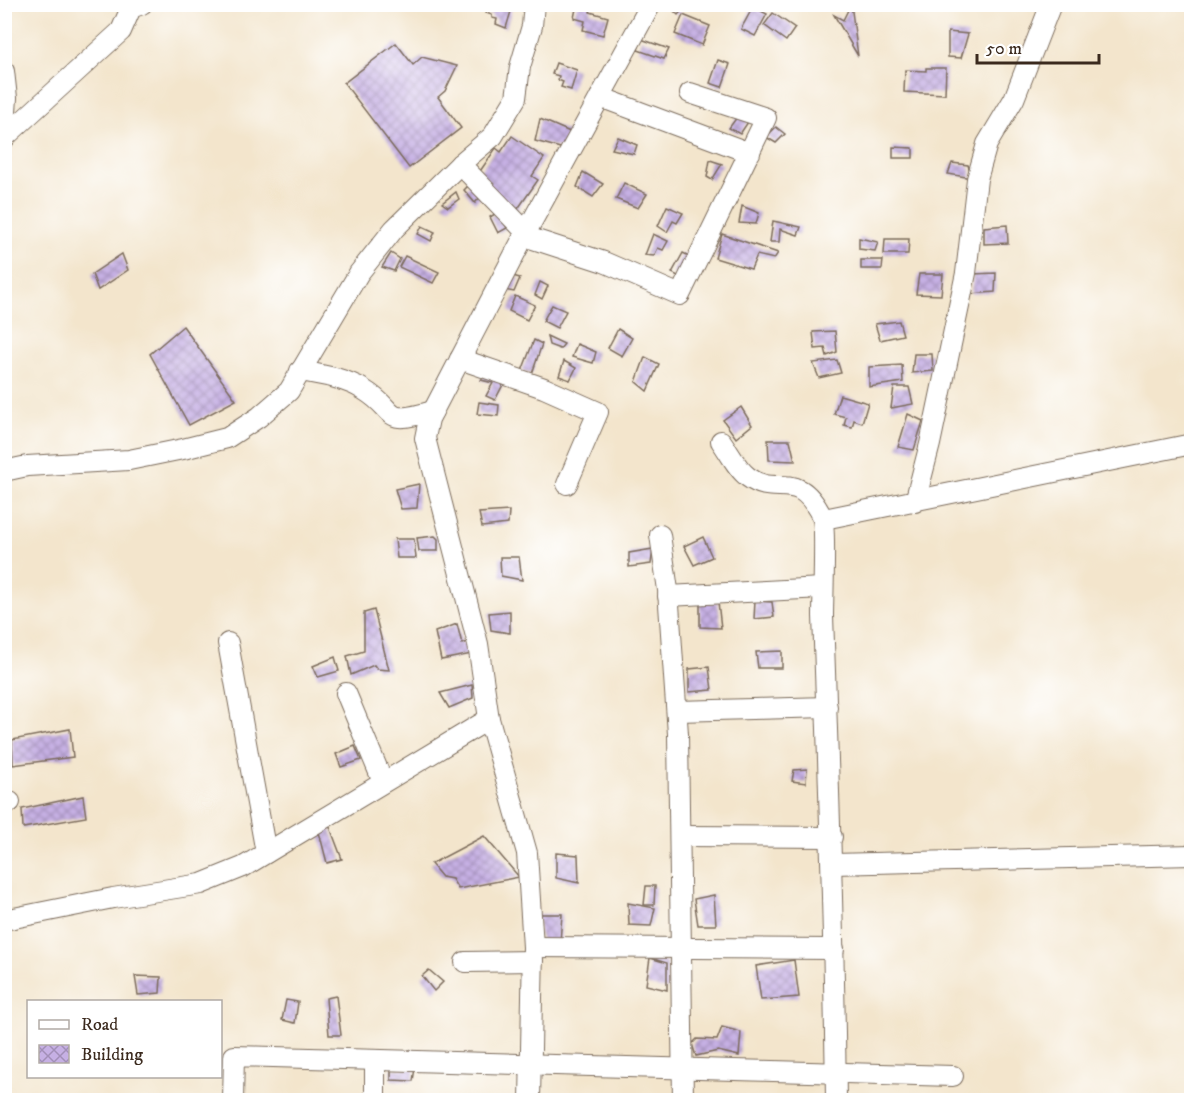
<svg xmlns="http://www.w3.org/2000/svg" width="1196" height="1105" font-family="'IM FELL DW Pica',serif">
<defs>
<pattern id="building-cross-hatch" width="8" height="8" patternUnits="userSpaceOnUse" patternTransform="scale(1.5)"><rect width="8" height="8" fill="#c6b0e4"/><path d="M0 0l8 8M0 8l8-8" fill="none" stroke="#a28fb8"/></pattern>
</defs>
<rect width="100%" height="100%" fill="#fff"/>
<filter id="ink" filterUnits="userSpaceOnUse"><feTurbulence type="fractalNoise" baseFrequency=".0167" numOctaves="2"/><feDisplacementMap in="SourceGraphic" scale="12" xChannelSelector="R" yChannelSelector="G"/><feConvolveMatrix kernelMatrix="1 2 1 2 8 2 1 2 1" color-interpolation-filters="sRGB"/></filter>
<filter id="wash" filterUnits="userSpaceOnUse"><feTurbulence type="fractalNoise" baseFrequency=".008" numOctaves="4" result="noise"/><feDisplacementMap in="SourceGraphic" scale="24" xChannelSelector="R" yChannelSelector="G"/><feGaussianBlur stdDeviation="1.35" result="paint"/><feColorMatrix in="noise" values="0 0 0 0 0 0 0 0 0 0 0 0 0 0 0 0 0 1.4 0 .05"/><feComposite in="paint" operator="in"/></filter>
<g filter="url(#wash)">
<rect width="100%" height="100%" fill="#f3e5cc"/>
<g id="blocks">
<g fill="url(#building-cross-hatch)">
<path d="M488 4 512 8 506 28 496 24 497 19 492 18V15L486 13Z"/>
<path d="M577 4H592L590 12 608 17 603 35 583 30 585 21 574 18Z"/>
<path d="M667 4H688L678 15Z"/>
<path d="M851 4 858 56 834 15 843 20Z"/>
<path d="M753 7 767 14 755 36 741 29Z"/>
<path d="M773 13 795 28 786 41 764 25Z"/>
<path d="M683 15 710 26 702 45 675 34Z"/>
<path d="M948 32 968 34 961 58 948 57Z"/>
<path d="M641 39 669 49 664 59 638 50Z"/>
<path d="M396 43 413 65 422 57 457 66 445 91 438 97 461 128 409 168 344 83Z"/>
<path d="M718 60 730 64 722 87 710 83Z"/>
<path d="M556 63 577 70 571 90 561 87 563 82 558 80 559 76 552 74Z"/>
<path d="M926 68H946L945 94 904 92 905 70 926 71Z"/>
<path d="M740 113 750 119 740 134 729 128Z"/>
<path d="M540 119 570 132 564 149 535 141Z"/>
<path d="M776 127 785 134 776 143 766 137Z"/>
<path d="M512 136 544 158 532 176 538 180 515 213 476 177 496 148 501 152Z"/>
<path d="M618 137 637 145 634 154 612 149Z"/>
<path d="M893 147 913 148V158H893Z"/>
<path d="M710 160 722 164 712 180 707 177Z"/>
<path d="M952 163 968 165 972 178 948 174Z"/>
<path d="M583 172 603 184 593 197 577 187Z"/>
<path d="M471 183 481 196 475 203 464 190Z"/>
<path d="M624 183 647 194 638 208 616 199Z"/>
<path d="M456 192 459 199 448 207 442 203Z"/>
<path d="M667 206 683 213 677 223 673 221 667 232 658 226Z"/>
<path d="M742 206 759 213 756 224 739 223Z"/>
<path d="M498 212 507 228 498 233 490 217Z"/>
<path d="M773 221 801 227 798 235 780 229 779 242H770Z"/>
<path d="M1007 225 1008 243 984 244V227Z"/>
<path d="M422 226 435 232 431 241 418 234Z"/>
<path d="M653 234 668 241 663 250 658 248 654 256 645 255Z"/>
<path d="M722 234 778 253 774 259 757 255 751 269 715 258Z"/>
<path d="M859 238 878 242 875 251 859 249Z"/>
<path d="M885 239H909L908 254H884Z"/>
<path d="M391 253 400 259 394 271 382 267Z"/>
<path d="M683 253 693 258 682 278 672 273Z"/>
<path d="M122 254 128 270 98 290 92 274Z"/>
<path d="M405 256 439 272 433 283 399 267Z"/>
<path d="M861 260H883L882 269H861Z"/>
<path d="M996 273 995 292 971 294 973 274Z"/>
<path d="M919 274H943L941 295 916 294Z"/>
<path d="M509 275 520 278 514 292 504 290Z"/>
<path d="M540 282 548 286 542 299 535 295Z"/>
<path d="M515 296 535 305 527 320 509 311Z"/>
<path d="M552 305 566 311 557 328 543 321Z"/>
<path d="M899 321 903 335 880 340 875 324Z"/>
<path d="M183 326 236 400 189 425 150 354Z"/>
<path d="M618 329 632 338 622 356 608 348Z"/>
<path d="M835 331 837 352 827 356 825 348 815 349 813 332Z"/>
<path d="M547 336 564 344 560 349 549 345Z"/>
<path d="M534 340 542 344 532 374 522 371Z"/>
<path d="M577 344 596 352 593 363 572 357Z"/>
<path d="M914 354H932L933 371 912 373Z"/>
<path d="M645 357 659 364 647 391 636 382Z"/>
<path d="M837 360 841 373 819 378 813 363Z"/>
<path d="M564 361 576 368 570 380 559 376Z"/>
<path d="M902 365 903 382 869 387V367Z"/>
<path d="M489 370 506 379 495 400 486 396 493 383 481 380Z"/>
<path d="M894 387H909L913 404 891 408Z"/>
<path d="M840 395 868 403 862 423 854 420 852 427 844 425 846 417 834 414Z"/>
<path d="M479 402 499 405 498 416 477 414Z"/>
<path d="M741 407 752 425 736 438 723 420Z"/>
<path d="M908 414 923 421 914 450 898 447Z"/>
<path d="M768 440H790L795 461 769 460Z"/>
<path d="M419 484 417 508 401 509 395 489Z"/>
<path d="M509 511 508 524 482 527 479 513Z"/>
<path d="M435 536 438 539V551H419L417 538Z"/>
<path d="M703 537 712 557 694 565 684 546Z"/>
<path d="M395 539H414L416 558H397Z"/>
<path d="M653 549 651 564 629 567V553Z"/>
<path d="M500 557H519L522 580 501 576Z"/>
<path d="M755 601 772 602 774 617 754 619Z"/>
<path d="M700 602H718L721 628 700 627Z"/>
<path d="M374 610 389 670 377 669 374 665 351 675 347 656 364 651V613Z"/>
<path d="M510 611V633L491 630 489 613Z"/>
<path d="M457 624 462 644 469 641 472 654 441 660 435 632Z"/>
<path d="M782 651V668H758L756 652Z"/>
<path d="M335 657 339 671 318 677 313 666Z"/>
<path d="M709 667 712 690 689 692V669Z"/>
<path d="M472 685 473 698 449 708 440 693Z"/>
<path d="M70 729 73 757 13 765 12 740Z"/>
<path d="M355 746 361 760 341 767 336 754Z"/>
<path d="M807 769 806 783 792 781 794 770Z"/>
<path d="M83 796 86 817 23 828 22 809Z"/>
<path d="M328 822 342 859 327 863 319 832Z"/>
<path d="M484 836 519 877 458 889 452 879 442 877 431 864Z"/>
<path d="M556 853 578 855 579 883 556 878Z"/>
<path d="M646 886H655L654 905H644Z"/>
<path d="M714 895 716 925H698L694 899Z"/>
<path d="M628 903 655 908 651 926 629 925Z"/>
<path d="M537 914H562L560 943 541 940Z"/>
<path d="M650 958 667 963V990L646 985Z"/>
<path d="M794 960 799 997 761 1000 756 966Z"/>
<path d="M429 970 443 982 434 991 422 976Z"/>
<path d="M135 976 161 977 160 993 138 995Z"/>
<path d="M336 996 341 1035H329L326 998Z"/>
<path d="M286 1000 298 1002 295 1023 282 1020Z"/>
<path d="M722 1027 741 1032 739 1056 718 1051 696 1056 692 1044 697 1039 717 1040Z"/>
<path d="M415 1068 413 1081 391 1080V1069Z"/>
</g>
</g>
</g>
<g filter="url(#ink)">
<use href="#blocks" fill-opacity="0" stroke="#7b6b5b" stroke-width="1.5"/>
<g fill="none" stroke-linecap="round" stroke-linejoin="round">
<g stroke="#7b6b5b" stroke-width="22">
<g id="minor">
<path d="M4 71 7 98 4 139"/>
<path d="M600 97 750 153"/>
<path d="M5 137 121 31 131 8 142 4"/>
<path d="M460 164 526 232"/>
<path d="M524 236 604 262 680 295 766 118 690 93"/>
<path d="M460 359 544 388 598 412 567 484"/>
<path d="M300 371C322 375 345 378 364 390 400 412 380 426 433 411"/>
<path d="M721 441C729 452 737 469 748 477 777 499 797 466 822 517 826 525 823 599 823 616 829 777 834 939 836 1100"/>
<path d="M4 471 27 466 129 460 183 449 227 438 259 417 289 391 359 273 394 229 460 164 493 136 516 98 520 67 532 26 534 4"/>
<path d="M915 502 930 444 966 273 977 179 987 144 1014 99 1051 4"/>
<path d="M824 519 1192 444"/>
<path d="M660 535 668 590 678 734 683 1100"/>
<path d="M668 596 822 588"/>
<path d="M228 643 266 853"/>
<path d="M346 693 383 782"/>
<path d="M677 711 827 707"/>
<path d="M4 803 10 802"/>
<path d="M680 836 832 837"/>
<path d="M833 864 1192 855"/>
<path d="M4 920 113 898 201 884 243 867 489 719"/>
<path d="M533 947 834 949"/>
<path d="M465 962 533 961"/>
<path d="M375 1060V1100"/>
<path d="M233 1100 234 1056 953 1076"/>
<path d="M530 1100 533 947 527 853 489 719 478 644 425 438 429 419 524 236 651 4"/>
</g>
</g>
<use href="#minor" stroke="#fff" stroke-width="20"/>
</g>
</g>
<rect width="1196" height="1105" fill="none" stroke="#fff" stroke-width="24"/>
<rect x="27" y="1000" width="195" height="78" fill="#ffffff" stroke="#b1aaa5" stroke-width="1.5"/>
<rect x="39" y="1020" width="30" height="9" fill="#ffffff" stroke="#b1aaa5" stroke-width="1.5"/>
<text x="81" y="1030" font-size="18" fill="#3b2a1e">Road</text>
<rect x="39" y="1045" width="30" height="18" fill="url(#building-cross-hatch)" stroke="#b1aaa5" stroke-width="1.5"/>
<text x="81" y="1060" font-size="18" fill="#3b2a1e">Building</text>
<path d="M977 54v9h122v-9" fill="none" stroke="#3b2a1e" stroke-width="3"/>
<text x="986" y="54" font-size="18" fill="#3b2a1e" stroke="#ffffff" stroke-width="4.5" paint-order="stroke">50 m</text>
</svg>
